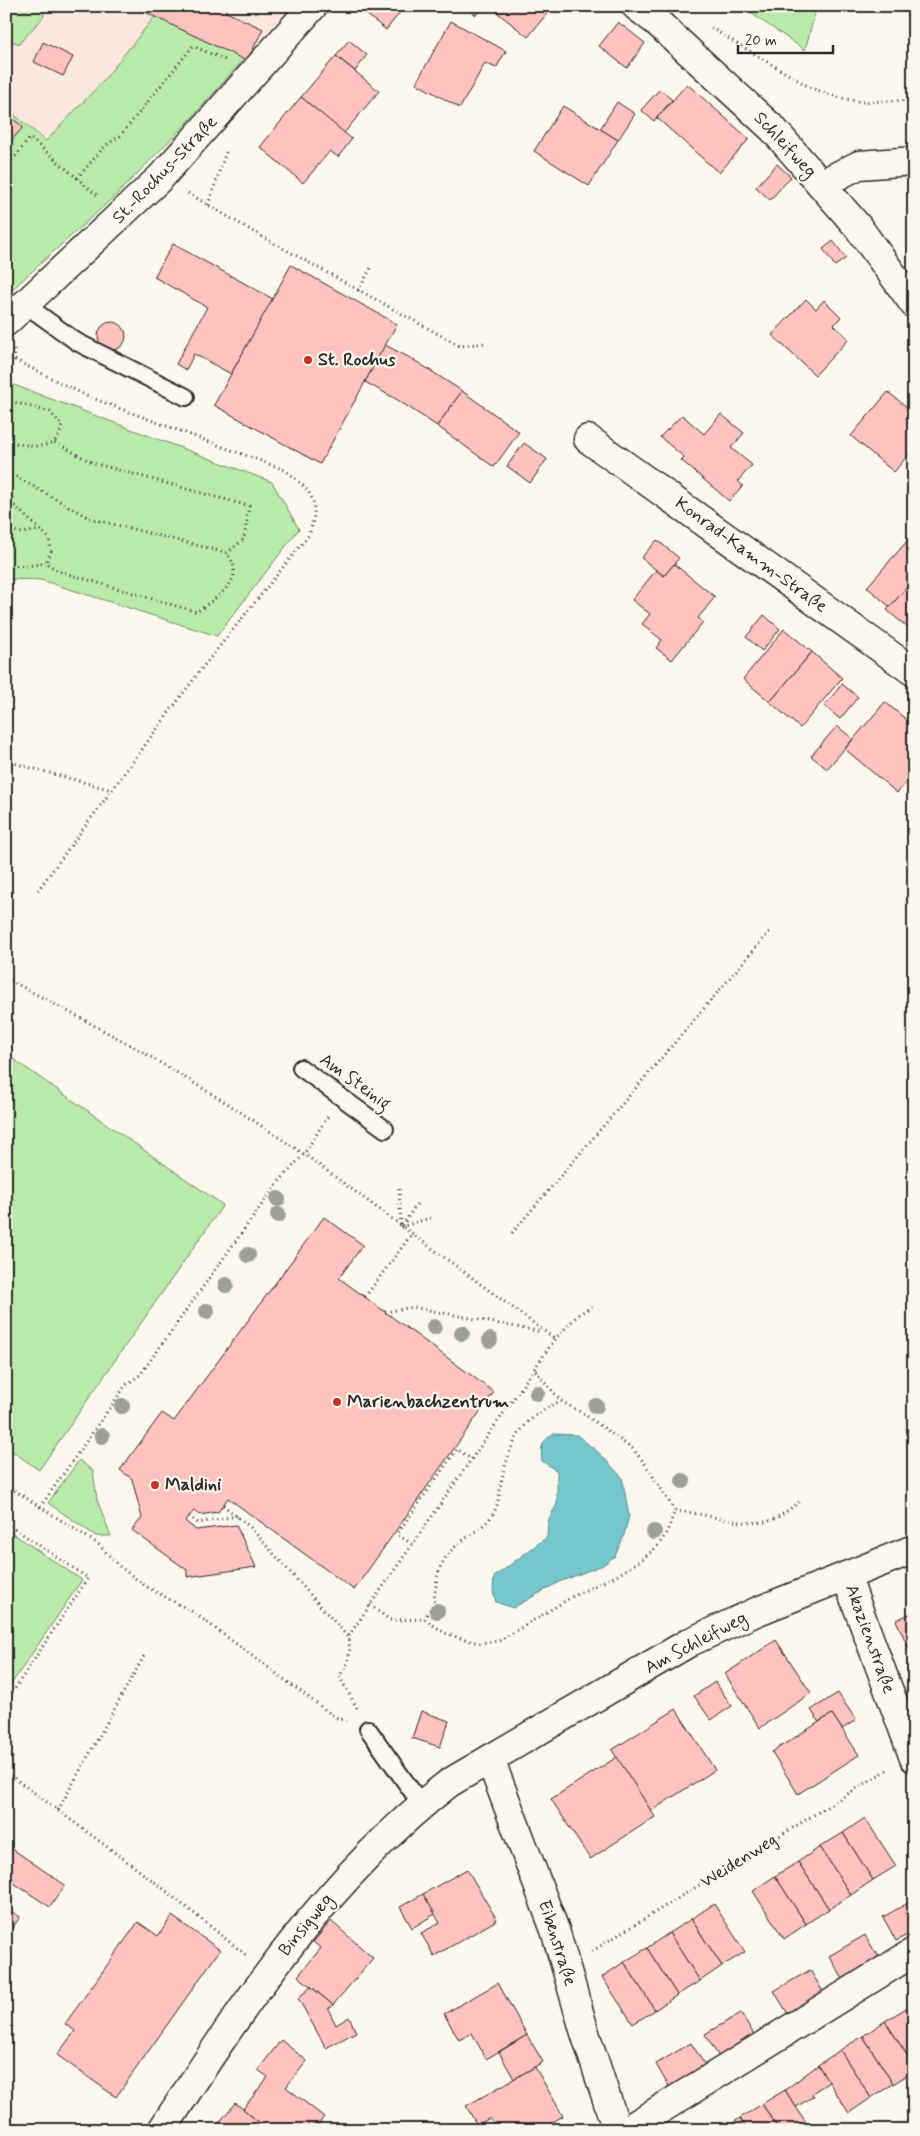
<svg xmlns="http://www.w3.org/2000/svg" width="920" height="2136" font-family="Mynerve,sans-serif">
<rect width="100%" height="100%" fill="#fbf7ec"/>
<filter id="ink" filterUnits="userSpaceOnUse"><feTurbulence type="fractalNoise" baseFrequency=".02" numOctaves="2"/><feDisplacementMap in="SourceGraphic" scale="10" xChannelSelector="R" yChannelSelector="G"/><feConvolveMatrix kernelMatrix="1 2 1 2 8 2 1 2 1" color-interpolation-filters="sRGB"/></filter>
<g filter="url(#ink)">
<path fill="#fce7de" d="M6 6H293L245 58 155 16 103 81 45 141 6 108Z"/>
<g fill="#b8eaaa" stroke="#728a6a">
<path d="M6 6H43L44 16 19 44 6 38Z"/>
<path d="M751 6H817L805 50 752 14Z"/>
<path d="M155 16 245 58 188 122 116 195 6 295V108L46 141 103 81Z"/>
<path d="M6 382 272 482 299 529 217 636 41 580 6 579Z"/>
<path d="M6 1054 223 1205 39 1470 6 1447Z"/>
<path d="M79 1460 93 1471 97 1500 111 1536H96L48 1503Z"/>
<path d="M6 1529 82 1580 6 1692Z"/>
</g>
<path fill="#76c7cd" stroke="#58898c" d="M553 1434 577 1435 599 1453 622 1477 629 1516 624 1535 615 1556 603 1565 559 1582 513 1608 496 1602 493 1592 494 1577 547 1537 548 1521 557 1504V1471L542 1461C540 1447 542 1441 553 1434Z"/>
<g fill="#ffc2be" stroke="#2b2b2b">
<path d="M151 6H228L226 12 263 29 247 61 147 13Z"/>
<path d="M356 6H405L386 30Z"/>
<path d="M465 6H483L476 15Z"/>
<path d="M489 6H553L528 37Z"/>
<path d="M451 21 506 51 496 68 485 63 460 108 416 83Z"/>
<path d="M618 22 645 43 627 68 599 46Z"/>
<path d="M349 40 367 55 355 71 336 56Z"/>
<path d="M43 42 73 57 63 76 34 62Z"/>
<path d="M336 56 379 91 344 133 301 97Z"/>
<path d="M687 84 749 139 719 173 657 118Z"/>
<path d="M660 89 672 100 654 121 641 110Z"/>
<path d="M301 97 352 139 338 157 330 151 303 183 260 147Z"/>
<path d="M617 102 635 114 618 140 600 129Z"/>
<path d="M563 106 618 140 589 186 534 151Z"/>
<path d="M6 113 23 127 6 147Z"/>
<path d="M777 164 791 177 770 200 756 187Z"/>
<path d="M833 241 846 258 835 266 823 249Z"/>
<path d="M173 244 273 299 231 374 194 354 186 370 176 364 207 307 154 277Z"/>
<path d="M291 265 397 324 320 464 214 405Z"/>
<path d="M806 299 816 309 824 300 841 317 834 325 849 339 815 375 772 335Z"/>
<circle cx="112" cy="336" r="14"/>
<path d="M385 345 414 360 462 391 437 426 396 399 365 382Z"/>
<path d="M462 391 519 432 494 467 437 426Z"/>
<path d="M888 392 914 413V448L894 472 851 436Z"/>
<path d="M721 414 744 433 731 448 752 465 738 481 743 486 729 501 681 460 684 457 660 437 682 415 704 434Z"/>
<path d="M524 443 547 459 530 483 507 466Z"/>
<path d="M657 540 679 558 664 576 641 558Z"/>
<path d="M908 540 914 545V579L890 607 867 587Z"/>
<path d="M674 564 715 597 698 618 703 622 672 660 656 648 662 640 642 624 650 614 632 600 656 570 664 576Z"/>
<path d="M914 579V633L887 610Z"/>
<path d="M764 615 780 629 762 651 746 637Z"/>
<path d="M784 629 812 652 770 702 743 679Z"/>
<path d="M812 652 842 678 800 728 770 702Z"/>
<path d="M842 684 858 697 840 719 824 706Z"/>
<path d="M885 702 914 726V774L897 793 845 749Z"/>
<path d="M837 726 853 739 827 769 811 756Z"/>
<path d="M324 1217 363 1245 339 1278 494 1392 354 1590 228 1498 218 1512 199 1515 194 1511 185 1521 196 1530 236 1525 256 1567 187 1577V1570L132 1530 142 1518 132 1479 120 1470 162 1413 174 1421Z"/>
<path d="M914 1612V1660L896 1620Z"/>
<path d="M776 1640 811 1693 760 1728 725 1674Z"/>
<path d="M715 1682 732 1706 711 1720 694 1696Z"/>
<path d="M838 1693 856 1720 842 1729 832 1714 819 1722 811 1710Z"/>
<path d="M676 1709 715 1770 651 1811 612 1750Z"/>
<path d="M421 1711 449 1721 440 1747 412 1738Z"/>
<path d="M832 1714 859 1755 798 1794 772 1752Z"/>
<path d="M617 1757 655 1817 590 1859 551 1799Z"/>
<path d="M865 1818 896 1866 873 1880 843 1833Z"/>
<path d="M843 1833 873 1880 851 1895 820 1847Z"/>
<path d="M8 1846 65 1885 50 1907 6 1878Z"/>
<path d="M820 1847 851 1895 829 1909 798 1862Z"/>
<path d="M798 1862 829 1909 806 1924 775 1876Z"/>
<path d="M467 1869 497 1920 434 1956 421 1933 440 1923 423 1894Z"/>
<path d="M775 1876 806 1924 784 1939 753 1891Z"/>
<path d="M423 1894 435 1914 412 1928 400 1907Z"/>
<path d="M908 1903 914 1913V1931L896 1941 883 1917Z"/>
<path d="M714 1904 745 1952 722 1966 691 1919Z"/>
<path d="M6 1908 20 1917 6 1937Z"/>
<path d="M172 1916 220 1950 116 2097 57 2055 75 2031 65 2024 138 1922 158 1936Z"/>
<path d="M691 1919 722 1966 700 1981 669 1933Z"/>
<path d="M331 1921 373 1958 333 2005 298 1976 321 1948 313 1942Z"/>
<path d="M669 1933 700 1981 677 1995 647 1948Z"/>
<path d="M865 1935 878 1957 843 1979 829 1956Z"/>
<path d="M647 1948 677 1995 655 2010 624 1962Z"/>
<path d="M624 1962 655 2010 633 2024 602 1977Z"/>
<path d="M810 1970 823 1992 788 2014 774 1991Z"/>
<path d="M498 1983 527 2035 486 2059 472 2033 459 2040 444 2014Z"/>
<path d="M311 1987 333 2005 328 2009 336 2025 349 2017 356 2032 326 2048 298 1998Z"/>
<path d="M914 2003V2017L908 2007Z"/>
<path d="M908 2007 914 2017V2066L885 2021Z"/>
<path d="M741 2013 755 2036 719 2057 705 2034Z"/>
<path d="M885 2021 914 2066V2071L893 2084 863 2036Z"/>
<path d="M527 2035 543 2062 514 2079 499 2052Z"/>
<path d="M863 2036 893 2084 871 2098 840 2050Z"/>
<path d="M281 2040 307 2061 286 2087 324 2117 314 2130H268L243 2109 268 2077 258 2070Z"/>
<path d="M691 2043 705 2065 669 2087 656 2064Z"/>
<path d="M840 2050 871 2098 849 2113 818 2065Z"/>
<path d="M818 2065 829 2082 812 2093 814 2096 796 2107 785 2090Z"/>
<path d="M535 2067 563 2116 539 2130H497L490 2118 477 2125 466 2106Z"/>
<path d="M785 2090 796 2107 811 2130H779L762 2104Z"/>
<path d="M235 2103 243 2109 268 2130H218L215 2128Z"/>
<path d="M762 2104 779 2130H747L740 2118Z"/>
<path d="M740 2118 747 2130H723Z"/>
</g>
<g fill="none" stroke-linecap="round" stroke-linejoin="round">
<g stroke="#2b2b2b" stroke-width="20">
<g id="lane">
<path d="M26 305 77 342 186 397"/>
<path d="M301 1068 385 1129"/>
<path d="M368 1729 421 1804"/>
</g>
</g>
<g stroke="#2b2b2b" stroke-width="31">
<g id="street">
<path d="M636 6 658 23 773 129 858 227 914 304"/>
<path d="M821 184 859 165 914 161"/>
<path d="M6 322 161 177 313 6"/>
<path d="M588 439 914 672"/>
<path d="M846 1576 914 1758"/>
<path d="M490 1759 555 1930 585 2033 617 2130"/>
<path d="M162 2130C244 2003 328 1877 449 1783L690 1642 758 1611 914 1549"/>
<path d="M627 2130 914 1952"/>
</g>
</g>
<g stroke="#2b2b2b" stroke-width="3" stroke-dasharray="1 4" stroke-linecap="butt">
<path d="M711 28 811 88 837 97 861 102 914 100"/>
<path d="M6 168 30 138 98 196"/>
<path d="M77 178 105 146 120 136 193 46 225 60"/>
<path d="M188 193 259 235 460 346 485 343"/>
<path d="M208 205 226 152"/>
<path d="M358 291 372 266"/>
<path d="M14 350 15 360 89 397 285 470C312 492 321 500 309 535L199 672 38 890"/>
<path d="M6 400 50 412 62 425 59 436 54 442"/>
<path d="M6 441C23 444 38 450 54 442L93 463 249 506 244 539 227 553"/>
<path d="M6 476H15L89 518 227 553C248 581 218 595 197 612L58 571 46 563 51 551 49 538 6 498"/>
<path d="M6 529 22 533 41 530"/>
<path d="M6 565 27 566 46 563"/>
<path d="M6 761 112 790"/>
<path d="M6 978 136 1048 225 1102 304 1154 555 1339"/>
<path d="M399 1189 401 1227 417 1204"/>
<path d="M401 1227 433 1217"/>
<path d="M512 1233 770 931"/>
<path d="M365 1297 411 1235"/>
<path d="M385 1312 413 1307 542 1332"/>
<path d="M6 1485 98 1544 119 1566 147 1587 193 1612 335 1717 346 1721"/>
<path d="M223 1505 250 1527 348 1637"/>
<path d="M40 1507 126 1385 140 1375 275 1186 304 1154 328 1116"/>
<path d="M675 1511C702 1512 745 1528 769 1521 780 1517 790 1509 799 1502"/>
<path d="M189 1516 198 1523 237 1516"/>
<path d="M6 1523 88 1578 6 1702"/>
<path d="M412 1544 397 1534 457 1449 471 1459"/>
<path d="M370 1605 390 1620 424 1619 445 1633 466 1640 480 1643 499 1641 575 1595 618 1575 642 1559 657 1547 666 1534 675 1511 645 1464 633 1449 584 1414 561 1401 534 1369"/>
<path d="M424 1619C427 1614 432 1608 433 1603 437 1588 435 1575 443 1562 456 1538 484 1532 494 1512 499 1504 499 1492 501 1483 510 1442 521 1418 561 1401"/>
<path d="M357 1708 339 1676C350 1663 351 1653 348 1637L555 1339 578 1315 594 1305"/>
<path d="M6 1772 156 1883 246 1955"/>
<path d="M58 1810 144 1656"/>
<path d="M592 1951 887 1770"/>
<path d="M906 2130 914 2125"/>
</g>
<use href="#lane" stroke="#fbf7ec" stroke-width="16"/>
<use href="#street" stroke="#fbf7ec" stroke-width="28"/>
</g>
<g fill="#9ca193">
<circle cx="278" cy="1199" r="8"/>
<circle cx="278" cy="1215" r="8"/>
<circle cx="248" cy="1255" r="8"/>
<circle cx="226" cy="1285" r="8"/>
<circle cx="207" cy="1311" r="8"/>
<circle cx="434" cy="1327" r="8"/>
<circle cx="462" cy="1333" r="8"/>
<circle cx="490" cy="1340" r="8"/>
<circle cx="537" cy="1393" r="8"/>
<circle cx="122" cy="1406" r="8"/>
<circle cx="596" cy="1406" r="8"/>
<circle cx="102" cy="1436" r="8"/>
<circle cx="683" cy="1481" r="8"/>
<circle cx="654" cy="1532" r="8"/>
<circle cx="437" cy="1611" r="8"/>
</g>
</g>
<g fill="#c8321e" stroke="#fbf7ec" stroke-width="2">
<circle cx="308" cy="360" r="5"/>
<circle cx="337" cy="1402" r="5"/>
<circle cx="155" cy="1485" r="5"/>
</g>
<g text-anchor="middle" dominant-baseline="central" stroke-width="4.5" stroke-linejoin="round" paint-order="stroke">
<g font-size="18" fill="#2b2b2b" stroke="#fbf7ec">
<text transform="translate(785 145) rotate(47)">Schleifweg</text>
<text transform="translate(165 170) rotate(-46)">St.-Rochus-Straße</text>
<text transform="translate(751 555) rotate(36)">Konrad-Kamm-Straße</text>
<text transform="translate(355 1082) rotate(36)">Am Steinig</text>
<text transform="translate(870 1639) rotate(70)">Akazienstraße</text>
<text transform="translate(696 1643) rotate(-28)">Am Schleifweg</text>
<text transform="translate(739 1861) rotate(-32)">Weidenweg</text>
<text transform="translate(306 1925) rotate(-51)">Binsigweg</text>
<text transform="translate(557 1943) rotate(72)">Eibenstraße</text>
</g>
<g font-size="18" font-weight="bold" fill="#2b2b2b" stroke="#fbf7ec" text-anchor="start">
<text x="318" y="360">St. Rochus</text>
<text x="347" y="1402">Marienbachzentrum</text>
<text x="165" y="1485">Maldini</text>
</g>
</g>
<rect width="920" height="2136" fill="none" stroke="#fbf7ec" stroke-width="25"/>
<rect x="12" y="12" width="895" height="2111" fill="none" stroke="#2b2b2b" stroke-width="2" filter="url(#ink)"/>
<path d="M738 45v8h95v-8" fill="none" stroke="#2b2b2b" stroke-width="2.5"/>
<text x="745" y="45" font-size="15" fill="#2b2b2b" stroke="#fbf7ec" stroke-width="4" paint-order="stroke">20 m</text>
</svg>
